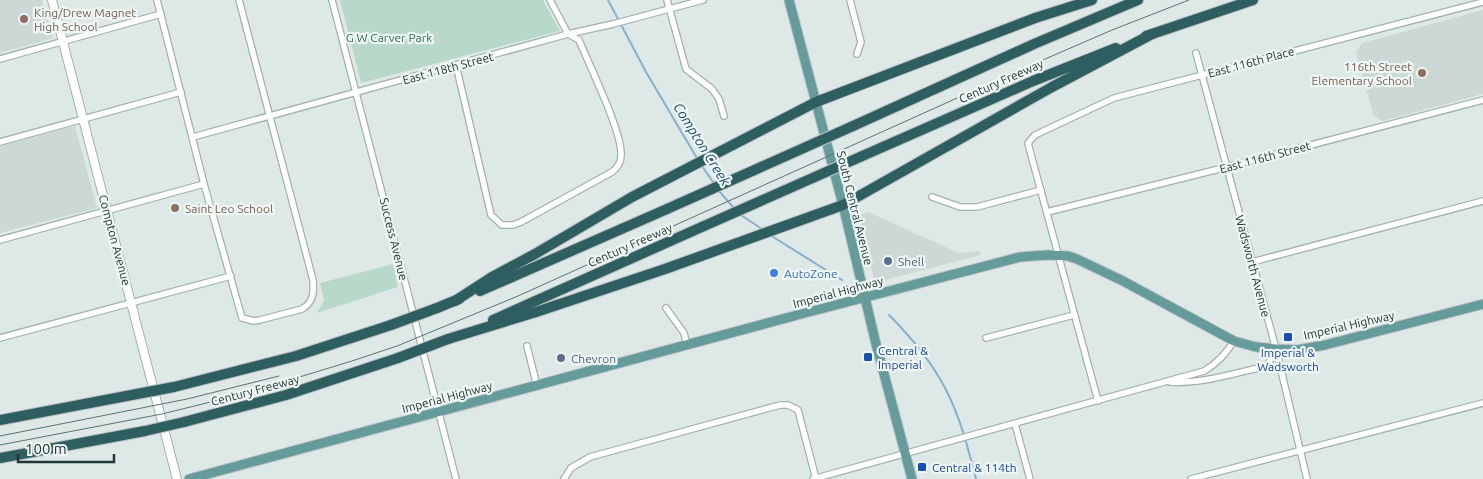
<svg xmlns="http://www.w3.org/2000/svg" width="1483" height="479" font-family="Ubuntu,sans-serif">
<rect width="100%" height="100%" fill="#dee9e7"/>
<g fill="#cdd8d6">
<path d="M0 0H42L53 38 0 53Z"/>
<path d="M1483 10V94L1382 121 1373 114 1356 52 1362 43Z"/>
<path d="M75 126 97 208 0 233V146Z"/>
<path d="M868 212 959 253 980 251 981 255 881 281 874 279 859 215Z"/>
</g>
<g fill="#b8d9ca">
<path d="M340 0H543L560 31 361 83Z"/>
<path d="M393 264 398 287 317 313 324 300 320 283Z"/>
</g>
<g fill="none" stroke-linecap="round" stroke-linejoin="round">
<g stroke="#89afcb" stroke-width="2">
<path d="M608 0 646 72 698 160"/>
<path d="M702 166 715 185"/>
<path d="M719 191 734 208"/>
<path d="M741 215 762 229"/>
<path d="M770 235 842 280"/>
<path d="M889 315C911 337 931 361 945 388 960 416 968 448 976 479"/>
</g>
<g stroke="#a2b0af" stroke-width="8">
<g id="street">
<path d="M157 0 204 184 242 318 254 321 260 320 302 309C314 302 314 292 313 280L239 0"/>
<path d="M332 0 456 479"/>
<path d="M667 0 686 69 712 89 719 99 724 116"/>
<path d="M850 0 861 42 857 54"/>
<path d="M1196 53 1276 349 1307 479"/>
<path d="M0 59 161 14"/>
<path d="M456 65 491 215 502 225H513L521 222 612 172C617 168 621 163 621 156 623 133 589 65 579 40L568 34 550 0"/>
<path d="M193 137 568 34 613 24 703 0"/>
<path d="M0 142 181 92"/>
<path d="M932 197 960 207H977L1041 190"/>
<path d="M1047 212 1227 167 1483 100"/>
<path d="M0 240 204 184"/>
<path d="M1252 262 1483 201"/>
<path d="M666 308 684 333 687 345"/>
<path d="M0 338 231 276"/>
<path d="M986 338 1074 315"/>
<path d="M527 346 537 386"/>
<path d="M1170 382C1202 384 1235 373 1267 366L1276 349"/>
<path d="M1098 401 1030 151 1028 143 1035 135 1114 98 1483 2"/>
<path d="M1015 424 1030 479"/>
<path d="M564 479 571 468 590 457 780 405H788L798 410 816 479"/>
<path d="M813 479 1204 371C1218 363 1225 354 1234 341"/>
<path d="M1191 479 1483 403"/>
</g>
</g>
<g stroke="#9eb4b2" stroke-width="10">
<path id="secondary" d="M52 0 177 479"/>
</g>
<g stroke="#bcc3c3" stroke-width="11">
<g id="primary">
<path d="M789 0 843 205 876 344 912 479"/>
<path d="M189 479 801 314 1020 257 1047 255 1068 256 1077 259 1123 281 1234 341 1256 347 1276 349 1297 350 1325 345 1483 304"/>
</g>
</g>
<g stroke="#bcc3c3" stroke-width="12">
<g id="highway">
<path d="M1146 36 1253 0"/>
<path d="M853 126 1034 44 1138 0"/>
<path d="M860 157 1033 81 1116 48"/>
<path d="M480 291 667 209"/>
<path d="M455 301 492 277 535 254 632 197 816 102 1035 18 1092 0"/>
<path d="M437 308 459 299"/>
<path d="M493 320 704 226"/>
<path d="M448 339 536 312 665 269 843 205 1052 87 1152 34"/>
<path d="M174 387 296 356 391 325"/>
<path d="M0 420 137 394"/>
<path d="M184 422 286 395 398 358"/>
<path d="M0 458 145 431"/>
</g>
</g>
<use href="#street" stroke="#fff" stroke-width="5.5"/>
<use href="#secondary" stroke="#fff" stroke-width="8"/>
<use href="#primary" stroke="#669b9b" stroke-width="9"/>
<use href="#highway" stroke="#2f5e61" stroke-width="10"/>
<g stroke="#5b7373" stroke-width="1">
<path d="M0 436 187 399 279 376"/>
<path d="M0 445 162 414 247 393 352 361 397 346 518 296 1006 76 1112 30 1189 0"/>
</g>
<g stroke="#bcc3c3" stroke-width="12" stroke-linecap="butt">
<g id="highway-bridge">
<path d="M667 209 853 126"/>
<path d="M704 226 860 157"/>
<path d="M391 325 437 308"/>
<path d="M398 358 448 339"/>
<path d="M137 394 174 387"/>
<path d="M145 431 184 422"/>
</g>
</g>
<use href="#highway-bridge" stroke="#2f5e61" stroke-width="10"/>
</g>
<g fill="#8d6e63" stroke="#eef6f4" stroke-width="2">
<circle cx="24" cy="19" r="5"/>
<circle cx="1422" cy="73" r="5"/>
<circle cx="175" cy="208" r="5"/>
</g>
<g fill="#5c6f8a" stroke="#eef6f4" stroke-width="2">
<circle cx="888" cy="261" r="5"/>
<circle cx="561" cy="358" r="5"/>
</g>
<circle fill="#3f7fe0" stroke="#eef6f4" stroke-width="2" cx="774" cy="273" r="5"/>
<g fill="#1a4fb4" stroke="#eef6f4" stroke-width="2">
<rect x="1283" y="332" width="10" height="10" rx="2.5"/>
<rect x="863" y="352" width="10" height="10" rx="2.5"/>
<rect x="917" y="462" width="10" height="10" rx="2.5"/>
</g>
<g text-anchor="middle" dominant-baseline="central" stroke-width="4.5" stroke-linejoin="round" paint-order="stroke">
<g font-size="12" fill="#785e54" stroke="#eef6f4" text-anchor="start">
<text x="34" y="12">King/Drew Magnet<tspan x="34" dy="14">High School</tspan></text>
<text x="1412" y="66" text-anchor="end">116th Street<tspan x="1412" dy="14">Elementary School</tspan></text>
<text x="185" y="208">Saint Leo School</text>
</g>
<g font-size="12" fill="#2e6b56" stroke="#eef6f4">
<text x="389" y="37">G W Carver Park</text>
</g>
<g font-size="12" fill="#213737" stroke="#eef6f4">
<text transform="translate(1251 62) rotate(-15)">East 116th Place</text>
<text transform="translate(448 68) rotate(-15)">East 118th Street</text>
<text transform="translate(1001 81) rotate(-24)">Century Freeway</text>
<text transform="translate(1265 157) rotate(-15)">East 116th Street</text>
<text transform="translate(855 208) rotate(76)">South Central Avenue</text>
<text transform="translate(394 239) rotate(76)">Success Avenue</text>
<text transform="translate(115 240) rotate(75)">Compton Avenue</text>
<text transform="translate(630 245) rotate(-24)">Century Freeway</text>
<text transform="translate(1253 266) rotate(75)">Wadsworth Avenue</text>
<text transform="translate(838 292) rotate(-15)">Imperial Highway</text>
<text transform="translate(1349 325) rotate(-13)">Imperial Highway</text>
<text transform="translate(255 390) rotate(-15)">Century Freeway</text>
<text transform="translate(447 397) rotate(-15)">Imperial Highway</text>
</g>
<g font-size="12" fill="#4e5e75" stroke="#eef6f4" text-anchor="start">
<text x="898" y="261">Shell</text>
<text x="571" y="358">Chevron</text>
</g>
<g font-size="12" fill="#366cbe" stroke="#eef6f4" text-anchor="start">
<text x="784" y="273">AutoZone</text>
</g>
<g font-size="12" fill="#164399" stroke="#eef6f4" text-anchor="start">
<text x="878" y="350">Central &amp;<tspan x="878" dy="14">Imperial</tspan></text>
<text x="1288" y="352" text-anchor="middle">Imperial &amp;<tspan x="1288" dy="14">Wadsworth</tspan></text>
<text x="932" y="467">Central &amp; 114th</text>
</g>
<g font-size="14" font-style="italic" fill="#204c6e" stroke="#eef6f4">
<text transform="translate(702 144) rotate(58)">Compton Creek</text>
</g>
</g>
<path d="M18 454v8h96v-8" fill="none" stroke="#213737" stroke-width="2.5"/>
<text x="25" y="454" font-size="15" fill="#213737" stroke="#eef6f4" stroke-width="4" paint-order="stroke">100 m</text>
</svg>
